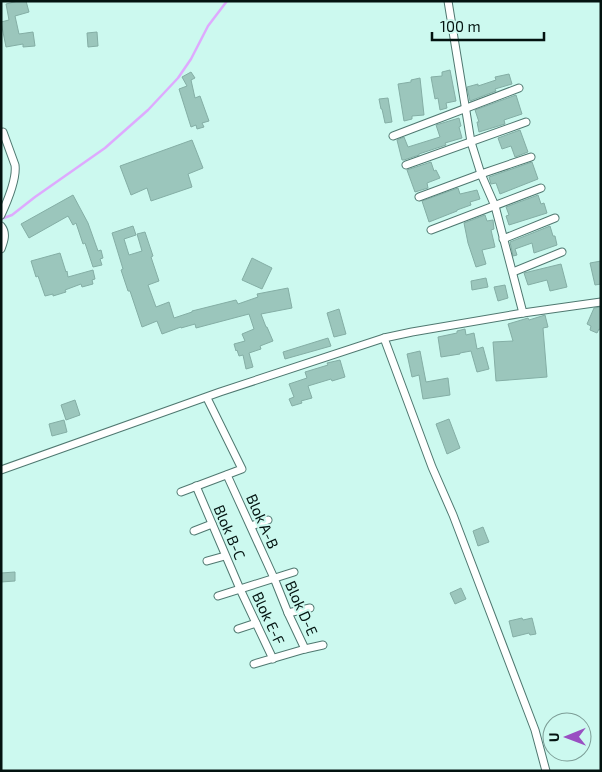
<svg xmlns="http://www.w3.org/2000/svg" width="602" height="772" font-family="'Exo 2',sans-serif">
<rect width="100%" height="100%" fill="#ccf9ef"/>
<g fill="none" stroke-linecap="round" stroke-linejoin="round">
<path stroke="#deaafe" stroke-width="2.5" d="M1 219 12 215 35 197 105 148 148 110 178 78 191 59 208 26 227 1"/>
</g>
<g fill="#9bc6bc" stroke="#84aea5">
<path d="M18 1H26L29 12 15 16 19 34 33 32 35 46 23 47V44L6 47 1 22 9 20 6 4Z"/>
<path d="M97 32 98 46 88 47 87 33Z"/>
<path d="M450 70 456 101 446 103 447 108 440 110 438 98 435 99 431 77 442 76V72Z"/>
<path d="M191 72 195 78 191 80 195 98 200 96 209 121 202 123 204 127 197 129 196 125 191 127 179 89 187 86 182 77Z"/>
<path d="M509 74 512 84 495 89 496 91 470 101 467 87 478 84V86L496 80 495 77Z"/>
<path d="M420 78 424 115 412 116V119L404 121 398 84 411 82V80Z"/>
<path d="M516 95 522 114 504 120 505 124 479 132 477 122H479L475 110Z"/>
<path d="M388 98 392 122 385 123 382 109H381L379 99Z"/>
<path d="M459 118 461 126 459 127 462 138 445 143 446 145 419 154V155L404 160H402L397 140 404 137 408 147 440 137 436 125Z"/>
<path d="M520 130 528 152 515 157 511 146 502 149 498 138Z"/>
<path d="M192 140 203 168 188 174 192 187 151 201 147 188 131 195 120 166Z"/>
<path d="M431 162 434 171 436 170 440 178 427 183 428 188 415 192 407 170Z"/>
<path d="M532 162 538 179 500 194 496 183 491 184 489 177Z"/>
<path d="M458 188 460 194 477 190 480 199 470 202 471 205 457 210V211L429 222 422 201Z"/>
<path d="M73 195 88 223 98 251 101 250 103 258 100 259 102 265 93 267 85 243 83 244 76 223 73 225 68 216 29 238 21 224Z"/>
<path d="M538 195 541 204 544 203 547 213 509 225 506 216 509 215 506 207Z"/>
<path d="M485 215 487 221 493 220 494 229 491 230 495 247 482 250 486 264 476 267 468 243 464 223Z"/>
<path d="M133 226 136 235 124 239 129 255 142 251 137 234 145 232 153 256 151 257 159 281 148 285 156 307 169 302 174 318 192 312V311L236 300 238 304 258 297 257 294 288 288 292 308 261 314 266 327H267L273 341 260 346 261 349 249 353 253 367 246 369 243 355 239 356 237 350 236 351 234 344 245 341 242 334 254 329 249 314 196 328 195 324 181 328V327L162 334 157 321 142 327 130 291H128L121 270 123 269 112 233Z"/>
<path d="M550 226 553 236H555L557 245 534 253 532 243 515 249 517 255 513 256 510 242Z"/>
<path d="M60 253 66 272 67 271 68 277 93 270 95 279 92 280 93 284 82 287 81 284 65 290 66 292 53 296V294L45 296 38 276 36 277 31 261Z"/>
<path d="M252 258 272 268 262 289 242 280Z"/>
<path d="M601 261V284L595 285 590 263Z"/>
<path d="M561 264 567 287 550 291 547 280 528 285 524 273Z"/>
<path d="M486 278 488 287 472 290 471 281Z"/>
<path d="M505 285 508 298 498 301 494 287Z"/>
<path d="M601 307V330L599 329 597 333 590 330 591 326 587 324 594 308Z"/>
<path d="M339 309 346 334 334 337 327 313Z"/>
<path d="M545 315 548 327 543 328 547 377 496 381 493 342 513 341 508 324 528 318 529 320Z"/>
<path d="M465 329 466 335 474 333 477 349 483 347 489 369 477 372 471 351 460 353V354L441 357 438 337 457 333V331Z"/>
<path d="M328 338 331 346 285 359 283 352Z"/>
<path d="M420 351 426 382 448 378 450 395 423 399 419 375 412 377 407 354Z"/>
<path d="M340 360 345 377 332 381 331 379 308 386 312 398 301 401 302 403 292 406 289 399 294 397 289 384 307 378 305 372 328 365 327 363Z"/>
<path d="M75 400 80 415 66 420 61 405Z"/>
<path d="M449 419 460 448 447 454 436 424Z"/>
<path d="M64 420 67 432 52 436 49 424Z"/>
<path d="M483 527 489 542 478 546 473 531Z"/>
<path d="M15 572V581L1 582V573Z"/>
<path d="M461 588 466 599 455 604 450 593Z"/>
<path d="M522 618 523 620 532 618 536 634 530 635 529 633 513 637 509 621Z"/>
</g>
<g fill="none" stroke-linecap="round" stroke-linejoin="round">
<g stroke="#4f7870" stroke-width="9">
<g id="minor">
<path d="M448 1 471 142 481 174 495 206 523 313"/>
<path d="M393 136 519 88"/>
<path d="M406 165 526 122"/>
<path d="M419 197 481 174 531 157"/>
<path d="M1 215C7 202 17 179 15 165L3 132"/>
<path d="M1 226C7 233 4 241 1 249"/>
<path d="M431 230 541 188"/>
<path d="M503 239 555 218"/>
<path d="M513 272 562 252"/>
<path d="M384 338 432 467 453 515 535 730 546 771"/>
<path d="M1 470 220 392 384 338 412 332 523 313 601 302"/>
<path d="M227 475 274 578 288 613 305 649"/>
<path d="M196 486 240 589 273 659"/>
<path d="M181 492 242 469 207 398"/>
<path d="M251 526 268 520"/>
<path d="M194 531 212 524"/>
<path d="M207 561 225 556"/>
<path d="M218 596 294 572"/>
<path d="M288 613 310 608"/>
<path d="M238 629 256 623"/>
<path d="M254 664 305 649 323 645"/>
</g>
</g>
<use href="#minor" stroke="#fff" stroke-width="7"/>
</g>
<g text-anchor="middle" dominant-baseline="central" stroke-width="4" stroke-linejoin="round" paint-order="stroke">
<g font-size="15" fill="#031310" stroke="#ccf9ef">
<text transform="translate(263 521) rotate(66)">Blok A-B</text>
<text transform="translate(230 532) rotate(67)">Blok B-C</text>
<text transform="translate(302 608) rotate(66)">Blok D-E</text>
<text transform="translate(269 618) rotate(65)">Blok E-F</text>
</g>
</g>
<rect width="602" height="772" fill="none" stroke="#031310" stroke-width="5"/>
<g transform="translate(567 737) rotate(269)"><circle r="24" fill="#ccf9ef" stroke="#7c9d96"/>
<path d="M0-4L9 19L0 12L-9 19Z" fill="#994fc2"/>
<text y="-8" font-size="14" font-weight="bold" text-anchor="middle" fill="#031310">U</text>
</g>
<path d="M432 32v8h112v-8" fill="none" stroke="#031310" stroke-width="2.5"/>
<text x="440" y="32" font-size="15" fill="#031310" stroke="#ccf9ef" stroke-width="4" paint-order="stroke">100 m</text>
</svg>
